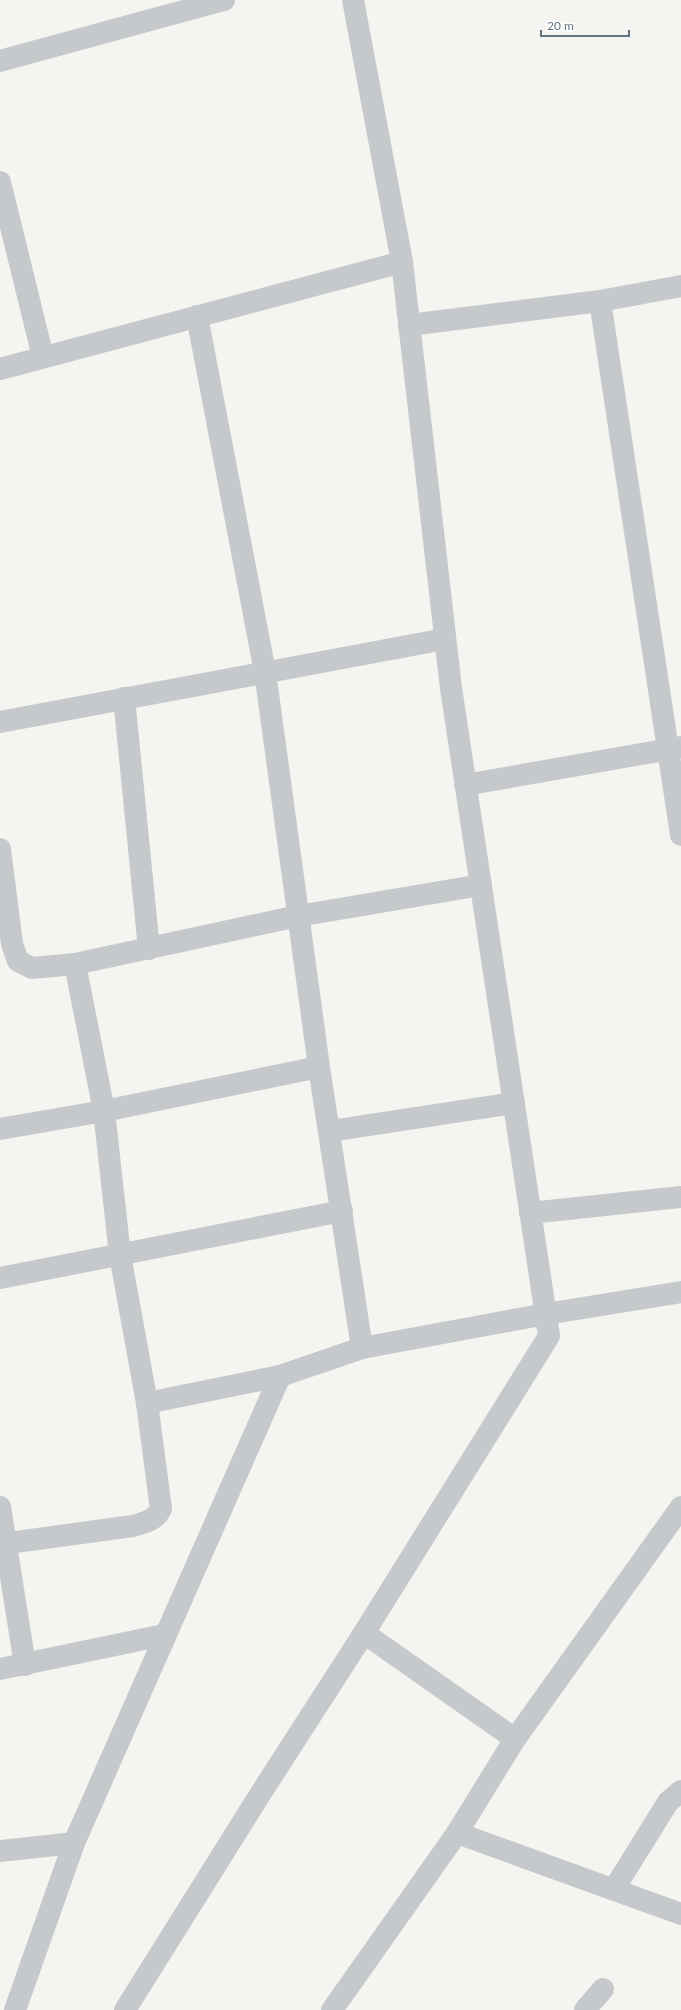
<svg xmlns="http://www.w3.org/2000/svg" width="681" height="2010" font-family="Lato,sans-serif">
<rect width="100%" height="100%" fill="#f5f4f0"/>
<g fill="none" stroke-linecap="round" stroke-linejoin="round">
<g stroke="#c6c9cc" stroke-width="22">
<path d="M0 182 43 357"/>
<path d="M600 301 681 835"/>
<path d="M197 316 265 672 319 1067 362 1348 546 1314 681 1292"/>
<path d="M409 325 600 301 681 286"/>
<path d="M0 369 402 262"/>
<path d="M124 698 149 949"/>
<path d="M0 722 445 639"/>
<path d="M465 785 681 747"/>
<path d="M0 849 12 944 18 961 32 968 75 964 298 916 481 885"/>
<path d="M0 1129 104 1111 319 1067"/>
<path d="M330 1131 514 1103"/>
<path d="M530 1213 681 1197"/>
<path d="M0 1278 342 1211"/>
<path d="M147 1403 280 1376"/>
<path d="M0 1507 25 1665"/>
<path d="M0 1544 133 1526C145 1522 155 1521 161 1509L147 1403 120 1255 104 1111 75 964"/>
<path d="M364 1633 515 1739"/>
<path d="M0 1669 164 1635"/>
<path d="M457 1833 681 1914"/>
<path d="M0 1851 74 1843"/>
<path d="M614 1889 668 1802 681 1791"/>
<path d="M15 2010 74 1843 280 1376 362 1348"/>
<path d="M125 2010 259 1796 364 1633 549 1336 451 688 402 262 353 0"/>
<path d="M332 2010 457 1833 515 1739 681 1507"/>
<path d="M585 2010 603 1989"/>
</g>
<path stroke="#c6c9cc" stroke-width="22" d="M0 61 224 0"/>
</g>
<path d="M541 30v6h88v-6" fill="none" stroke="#617583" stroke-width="2"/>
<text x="547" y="30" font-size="12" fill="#617583" stroke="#ffffff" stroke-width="3" paint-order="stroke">20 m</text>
</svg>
